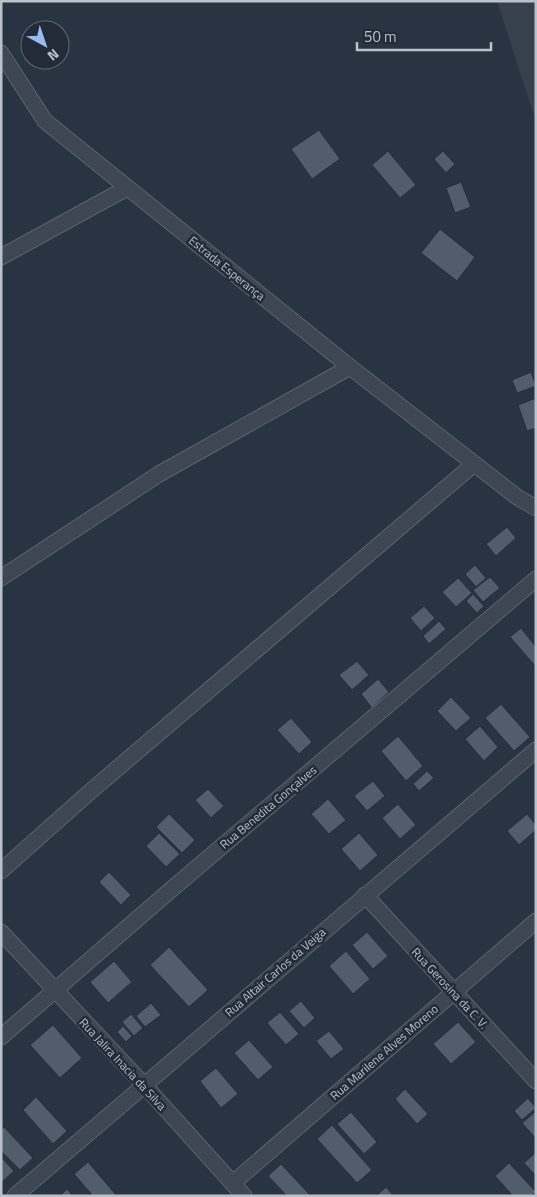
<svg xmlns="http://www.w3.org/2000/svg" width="537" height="1197" font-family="'Titillium Web',sans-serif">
<rect width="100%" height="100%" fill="#293442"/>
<path fill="#37414e" d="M497 1H536V121L529 100Z"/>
<g fill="#525d6c" stroke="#242d39">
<path d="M319 130 340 159 312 179 291 149Z"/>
<path d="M388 151 416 185 400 198 372 165Z"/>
<path d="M443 151 455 164 446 173 434 159Z"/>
<path d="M461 182 471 207 455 213 446 188Z"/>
<path d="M440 229 475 257 457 281 421 253Z"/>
<path d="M531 372 536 386 517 393 512 380Z"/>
<path d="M536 398V428L527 431 518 405Z"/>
<path d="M507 527 516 538 496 556 486 544Z"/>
<path d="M475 565 486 578 476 587 465 574Z"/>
<path d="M490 577 500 588 483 602 473 590Z"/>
<path d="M458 578 472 593 456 607 442 592Z"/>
<path d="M473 594 484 606 477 613 466 601Z"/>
<path d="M424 606 435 618 421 631 410 618Z"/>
<path d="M439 621 446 629 429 644 423 636Z"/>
<path d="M521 628 536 647V667L510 637Z"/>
<path d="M357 661 369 675 352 690 339 675Z"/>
<path d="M378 679 389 692 372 708 361 694Z"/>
<path d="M451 697 471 718 456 731 437 711Z"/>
<path d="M501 704 530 737 514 751 485 718Z"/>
<path d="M291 718 312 742 299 754 277 730Z"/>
<path d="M480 726 498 747 484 761 465 739Z"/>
<path d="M398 736 423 766 406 781 381 751Z"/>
<path d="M427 771 434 778 419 791 413 784Z"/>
<path d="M373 781 385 796 367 811 354 796Z"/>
<path d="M208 789 224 806 211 818 195 800Z"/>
<path d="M328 799 346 820 329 834 311 814Z"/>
<path d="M398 804 416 825 400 839 382 818Z"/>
<path d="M169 814 195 840 182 853 156 827Z"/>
<path d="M527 814 536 825V830L519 845 507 831Z"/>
<path d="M159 833 180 854 166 867 146 846Z"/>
<path d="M359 833 378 855 360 871 341 849Z"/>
<path d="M109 872 131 895 121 905 99 882Z"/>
<path d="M367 932 388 956 373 969 352 945Z"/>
<path d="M169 947 208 990 189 1007 150 965Z"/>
<path d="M346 951 370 979 353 994 329 966Z"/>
<path d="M114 961 132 982 108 1003 90 982Z"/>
<path d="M301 1001 315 1018 304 1028 289 1011Z"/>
<path d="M151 1003 161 1015 145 1027 136 1016Z"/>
<path d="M280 1012 299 1034 286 1045 267 1023Z"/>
<path d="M131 1014 143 1028 134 1036 122 1022Z"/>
<path d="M458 1022 476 1042 451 1064 433 1044Z"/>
<path d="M53 1025 82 1058 60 1078 30 1045Z"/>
<path d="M123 1026 132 1036 126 1042 117 1032Z"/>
<path d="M329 1031 344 1049 331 1059 316 1041Z"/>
<path d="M249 1040 273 1067 258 1080 234 1053Z"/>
<path d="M216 1068 238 1094 221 1108 200 1081Z"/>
<path d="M405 1089 428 1114 417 1124 395 1099Z"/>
<path d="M36 1097 67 1131 53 1144 23 1110Z"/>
<path d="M528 1098 536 1108 522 1120 514 1111Z"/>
<path d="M351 1112 377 1142 364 1154 337 1124Z"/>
<path d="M535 1112 536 1113V1139L522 1123Z"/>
<path d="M332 1125 372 1170 357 1183 317 1139Z"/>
<path d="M4 1127 33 1158 20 1170 1 1151V1130Z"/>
<path d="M536 1152V1176L524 1163Z"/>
<path d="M1 1157 14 1171 1 1183Z"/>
<path d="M88 1162 117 1196H93L74 1174Z"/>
<path d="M509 1163 536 1192 531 1196H513L495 1176Z"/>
<path d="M281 1164 311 1196H287L268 1176Z"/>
<path d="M386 1187 394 1196H376Z"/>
<path d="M67 1189 73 1196H60Z"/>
</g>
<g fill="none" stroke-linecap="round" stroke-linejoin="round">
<g stroke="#5b646f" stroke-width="17">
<g id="street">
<path d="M1 53 45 121 350 367 517 497 536 508"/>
<path d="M1 257 127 188"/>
<path d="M1 578 159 474 350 367"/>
<path d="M1 871 92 790 474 464"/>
<path d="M365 895 536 1081"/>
<path d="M1 932 144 1085 244 1196"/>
<path d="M1 1037 173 888 536 579"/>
<path d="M233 1183 536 921"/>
<path d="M15 1196 536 750"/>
</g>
</g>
<use href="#street" stroke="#3d4652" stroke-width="15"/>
</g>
<g text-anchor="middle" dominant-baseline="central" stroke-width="5" stroke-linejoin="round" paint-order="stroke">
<g font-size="12" fill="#bac1cb" stroke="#222b37">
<text transform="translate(227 268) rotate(39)">Estrada Esperança</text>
<text transform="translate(268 807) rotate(-40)">Rua Benedita Gonçalves</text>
<text transform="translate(275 972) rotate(-41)">Rua Altair Carlos da Veiga</text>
<text transform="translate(450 988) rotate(47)">Rua Gerosina da C. V.</text>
<text transform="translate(384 1052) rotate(-41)">Rua Marilene Alves Moreno</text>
<text transform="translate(123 1064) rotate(47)">Rua Jalira Inacia da Silva</text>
</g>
</g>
<rect width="537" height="1197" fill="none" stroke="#bac1cb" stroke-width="5"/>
<g transform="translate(45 45) rotate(140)"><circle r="24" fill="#222b37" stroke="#5f6772"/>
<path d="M0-4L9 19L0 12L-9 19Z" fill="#99bbf2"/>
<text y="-8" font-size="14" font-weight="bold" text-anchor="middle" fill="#bac1cb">N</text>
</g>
<path d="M357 42v8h134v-8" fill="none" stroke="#bac1cb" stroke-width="2.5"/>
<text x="364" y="42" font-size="15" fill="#bac1cb" stroke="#222b37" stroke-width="4" paint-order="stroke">50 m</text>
</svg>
